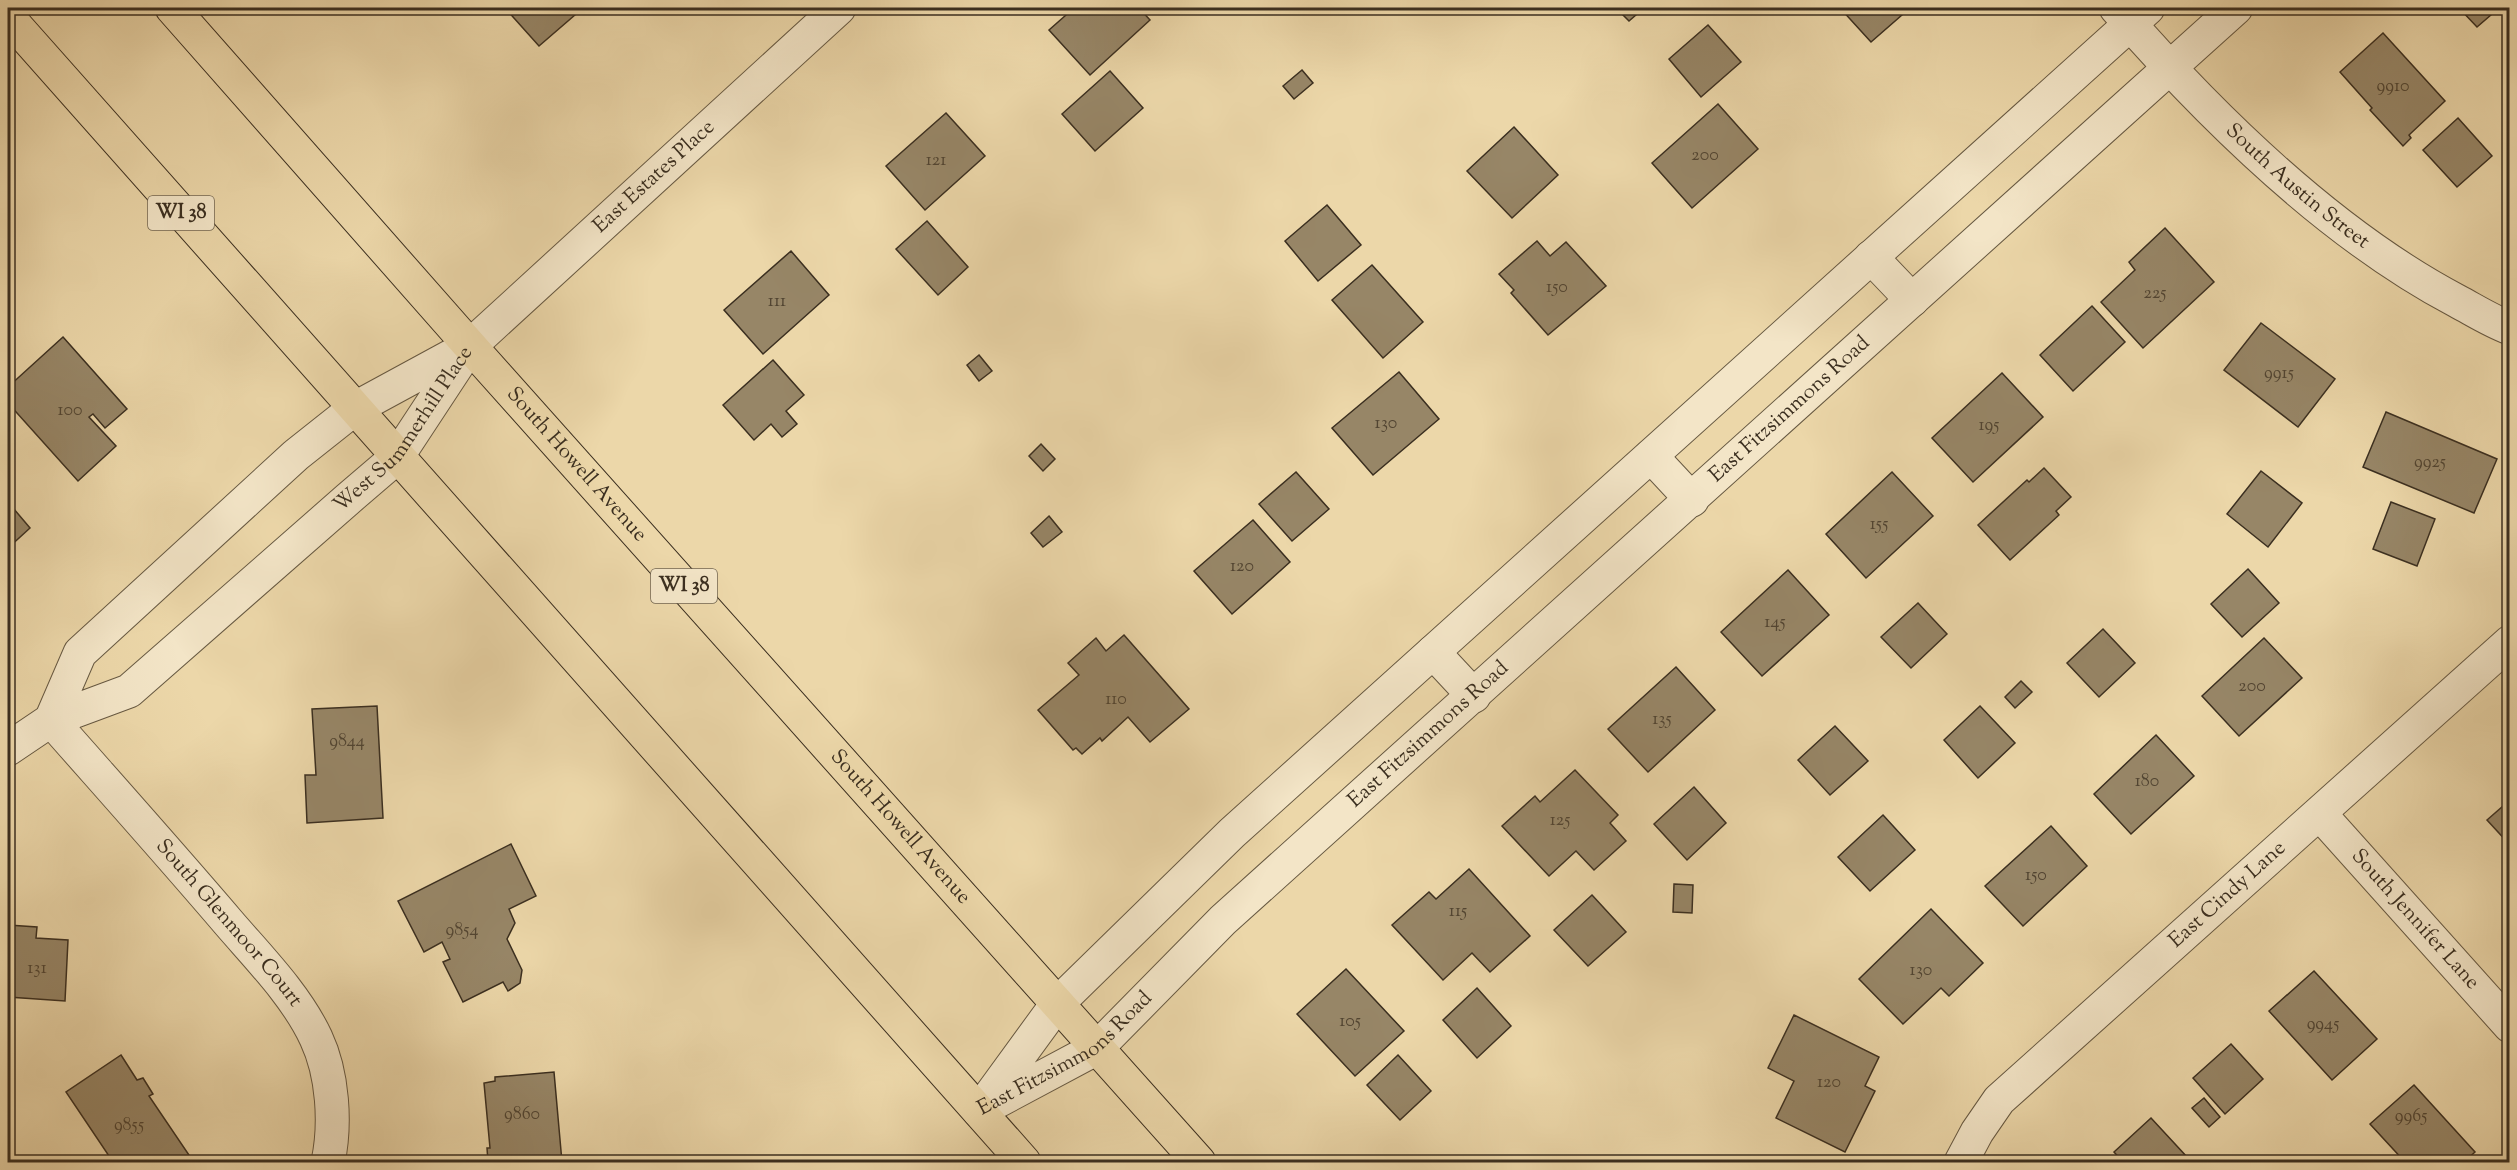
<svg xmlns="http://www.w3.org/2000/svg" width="2517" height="1170" font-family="'Sorts Mill Goudy',serif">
<rect width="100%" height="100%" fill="#ecd7a9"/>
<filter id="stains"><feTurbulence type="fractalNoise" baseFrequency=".00333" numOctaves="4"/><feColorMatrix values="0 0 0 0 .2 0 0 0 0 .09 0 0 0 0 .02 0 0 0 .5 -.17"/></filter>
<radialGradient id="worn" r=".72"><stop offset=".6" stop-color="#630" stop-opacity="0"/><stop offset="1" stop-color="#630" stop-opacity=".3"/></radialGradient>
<g fill="#978667" stroke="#3b2f20" stroke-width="1.5">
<path d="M505 8H583L539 46Z"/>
<path d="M1074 8H1139L1150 20 1090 75 1049 30Z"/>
<path d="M1616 8H1644L1629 21Z"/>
<path d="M1840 8H1910L1871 42Z"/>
<path d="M2459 8H2499L2477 27Z"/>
<path d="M1708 25 1741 62 1701 97 1669 59Z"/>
<path d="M2383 33 2445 101 2409 135 2411 138 2403 146 2370 110 2372 108 2340 72Z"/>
<path d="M1302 70 1313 83 1294 99 1283 86Z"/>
<path d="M1110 71 1143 108 1095 151 1062 114Z"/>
<path d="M1718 104 1758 149 1692 208 1652 163Z"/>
<path d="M946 113 985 156 925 210 886 166Z"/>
<path d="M2458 118 2492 156 2457 187 2423 150Z"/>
<path d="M1514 127 1558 175 1512 218 1467 171Z"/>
<path d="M1327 205 1361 245 1318 281 1285 241Z"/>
<path d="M927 221 968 267 938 295 896 249Z"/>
<path d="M2165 228 2214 282 2143 348 2101 302 2135 270 2129 262Z"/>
<path d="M1537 241 1550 256 1566 242 1606 286 1548 335 1511 293 1514 290 1499 274Z"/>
<path d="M791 251 829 295 763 354 724 310Z"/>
<path d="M1372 265 1423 322 1383 358 1332 300Z"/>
<path d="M2092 306 2125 342 2073 391 2040 355Z"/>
<path d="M2261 323 2335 379 2298 427 2224 370Z"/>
<path d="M63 337 127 409 105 428 93 414 89 417 116 446 78 481 8 403V387Z"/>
<path d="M979 355 992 371 979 381 967 365Z"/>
<path d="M773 360 804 395 786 411 797 424 782 437 771 424 754 440 723 405Z"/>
<path d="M1399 372 1439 419 1373 475 1332 428Z"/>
<path d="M2002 373 2043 417 1973 482 1932 438Z"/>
<path d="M2386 412 2497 459 2474 513 2363 467Z"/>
<path d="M1041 444 1055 459 1043 471 1029 456Z"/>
<path d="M2044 468 2071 497 2056 511 2059 515 2010 560 1978 525 2027 480 2029 482Z"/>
<path d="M2261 471 2302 503 2268 547 2227 514Z"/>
<path d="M1296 472 1329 509 1292 541 1259 504Z"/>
<path d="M1892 472 1933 516 1866 578 1826 534Z"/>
<path d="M8 502 30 528 8 548Z"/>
<path d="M2391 502 2435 519 2417 566 2373 549Z"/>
<path d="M1049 516 1062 532 1043 547 1031 533Z"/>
<path d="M1253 520 1290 562 1232 614 1194 571Z"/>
<path d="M2248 569 2279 603 2242 637 2211 604Z"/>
<path d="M1788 570 1829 615 1762 676 1721 632Z"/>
<path d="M1918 603 1947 634 1911 668 1881 637Z"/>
<path d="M2103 629 2135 663 2099 697 2067 663Z"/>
<path d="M1124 635 1189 709 1150 742 1128 717 1102 741 1100 738 1082 754 1076 748 1073 750 1038 710 1079 675 1068 663 1096 638 1106 651Z"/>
<path d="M2264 638 2302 678 2239 736 2202 696Z"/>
<path d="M1676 667 1715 710 1648 772 1608 729Z"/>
<path d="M2021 681 2032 692 2015 708 2005 697Z"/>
<path d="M377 706 383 818 307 823 305 775H316L312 709Z"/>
<path d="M1980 706 2015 743 1978 778 1944 740Z"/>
<path d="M1835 726 1868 761 1830 795 1798 760Z"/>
<path d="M2156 735 2194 776 2131 834 2094 794Z"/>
<path d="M1575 770 1618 815 1610 823 1626 841 1594 870 1576 851 1549 876 1502 826 1535 796 1540 802Z"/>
<path d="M1694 787 1726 823 1687 860 1654 824Z"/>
<path d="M2510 800V845L2487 820Z"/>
<path d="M1883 815 1915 850 1870 891 1838 857Z"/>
<path d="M2051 826 2087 866 2023 926 1985 886Z"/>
<path d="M511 844 536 896 509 909 515 923 507 939 522 970 520 983 508 991 503 982 463 1002 443 962 450 959 442 942 424 952 398 901Z"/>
<path d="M1469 869 1530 936 1490 972 1472 953 1443 980 1392 925 1429 892 1436 899Z"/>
<path d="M1674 884 1693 885 1692 913 1673 912Z"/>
<path d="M1592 895 1626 932 1588 966 1554 930Z"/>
<path d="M1931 909 1983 963 1949 996 1941 988 1903 1024 1859 979Z"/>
<path d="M8 925 37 927 36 938 68 940 65 1001 8 997Z"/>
<path d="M1346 969 1404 1031 1355 1076 1297 1014Z"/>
<path d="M2314 971 2377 1039 2332 1080 2269 1011Z"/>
<path d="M1477 988 1511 1026 1477 1058 1443 1020Z"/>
<path d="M1794 1015 1879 1057 1865 1086 1875 1091 1845 1152 1776 1118 1794 1081 1768 1068Z"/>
<path d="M2231 1044 2263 1079 2225 1114 2193 1078Z"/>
<path d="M121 1055 137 1080 143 1078 153 1094 149 1096 189 1155 179 1162H113L66 1092Z"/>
<path d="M1398 1055 1431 1091 1400 1120 1367 1085Z"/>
<path d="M554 1072 562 1162H488L487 1148H490L484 1083 495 1081V1077Z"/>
<path d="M2414 1085 2475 1152 2464 1162H2405L2370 1124Z"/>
<path d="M2204 1098 2220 1117 2209 1127 2192 1108Z"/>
<path d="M2151 1118 2187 1157 2181 1162H2123L2114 1152Z"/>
</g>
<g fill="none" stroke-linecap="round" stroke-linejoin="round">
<g stroke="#675942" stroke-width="35">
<g id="minor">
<path id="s1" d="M2116 8C2210 116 2328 233 2457 301 2474 310 2491 321 2510 328"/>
<path id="s2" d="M2148 8 1232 833 1057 1004 979 1111 1097 1048 1223 920 2236 8"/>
<path d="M1871 257 1912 300"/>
<path id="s3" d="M470 346 839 8"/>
<path d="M1651 456 1692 500"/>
<path d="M1433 652 1474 696"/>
<path id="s4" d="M51 720C110 787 170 854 228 922 258 957 296 995 316 1038 333 1074 336 1124 328 1162"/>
<path id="s5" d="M8 749 51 720 129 691 348 499 397 457 470 346 354 409 296 455 80 653 51 720"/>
<path id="s6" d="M2320 814 2510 1026"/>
<path id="s7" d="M1961 1162 1977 1132 1999 1100 2510 642"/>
</g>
</g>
<g stroke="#3b2f20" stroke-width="35">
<g id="major">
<path id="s8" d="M172 8 470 346 1199 1162"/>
<path d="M8 17 1024 1162"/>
</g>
</g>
<use href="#minor" stroke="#f3e5c7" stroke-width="33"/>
<use href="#major" stroke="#ecd7a9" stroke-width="33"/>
</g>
<g text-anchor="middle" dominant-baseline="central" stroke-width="4.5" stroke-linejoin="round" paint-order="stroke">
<g font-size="18" fill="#524532">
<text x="2393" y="87">9910</text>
<text x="1705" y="156">200</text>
<text x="936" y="161">121</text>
<text x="1557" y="288">150</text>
<text x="2155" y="294">225</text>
<text x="777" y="302">111</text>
<text x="2279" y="374">9915</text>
<text x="70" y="411">100</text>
<text x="1386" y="424">130</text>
<text x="1989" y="426">195</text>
<text x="2430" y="463">9925</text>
<text x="1879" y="525">155</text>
<text x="1242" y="567">120</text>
<text x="1775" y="623">145</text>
<text x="2252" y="687">200</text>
<text x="1116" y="700">110</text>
<text x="1662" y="720">135</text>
<text x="347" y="742">9844</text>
<text x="2147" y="782">180</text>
<text x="1560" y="821">125</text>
<text x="2036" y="876">150</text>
<text x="1458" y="912">115</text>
<text x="462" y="931">9854</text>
<text x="37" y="969">131</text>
<text x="1921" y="971">130</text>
<text x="1350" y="1022">105</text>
<text x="2323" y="1025">9945</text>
<text x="1829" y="1083">120</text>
<text x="522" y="1115">9860</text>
<text x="2411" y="1117">9965</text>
<text x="129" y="1126">9855</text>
</g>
<g fill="#f3e5c7" stroke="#726652" stroke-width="1.5">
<rect x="148" y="196" width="66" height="34" rx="4.5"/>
<rect x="651" y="569" width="66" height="34" rx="4.5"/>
</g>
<g font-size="20" font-weight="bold" fill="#3b2f20">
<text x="181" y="213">WI 38</text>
<text x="684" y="586">WI 38</text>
</g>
<g font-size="21" fill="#3b2f20" stroke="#f3e5c7">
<text stroke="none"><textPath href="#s3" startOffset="250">East Estates Place</textPath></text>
<text stroke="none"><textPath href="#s1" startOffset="255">South Austin Street</textPath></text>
<text stroke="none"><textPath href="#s2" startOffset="2686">East Fitzsimmons Road</textPath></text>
<text stroke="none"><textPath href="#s5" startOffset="516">West Summerhill Place</textPath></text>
<text stroke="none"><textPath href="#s8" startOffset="610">South Howell Avenue</textPath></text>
<text stroke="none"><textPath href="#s2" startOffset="2200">East Fitzsimmons Road</textPath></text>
<text stroke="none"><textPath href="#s8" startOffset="1096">South Howell Avenue</textPath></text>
<text stroke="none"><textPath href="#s7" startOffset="380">East Cindy Lane</textPath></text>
<text stroke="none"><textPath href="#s6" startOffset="142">South Jennifer Lane</textPath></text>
<text stroke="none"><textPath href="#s4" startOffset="270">South Glenmoor Court</textPath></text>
<text stroke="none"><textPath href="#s2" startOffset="1714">East Fitzsimmons Road</textPath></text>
</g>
</g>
<rect width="2517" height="1170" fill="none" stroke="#ecd7a9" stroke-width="30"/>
<rect x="9" y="9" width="2499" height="1152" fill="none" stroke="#3b2f20" stroke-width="3"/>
<rect x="15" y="15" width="2487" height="1140" fill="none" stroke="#3b2f20" stroke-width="1.5"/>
<rect width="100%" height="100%" filter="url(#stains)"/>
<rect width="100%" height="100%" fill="url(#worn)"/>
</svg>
